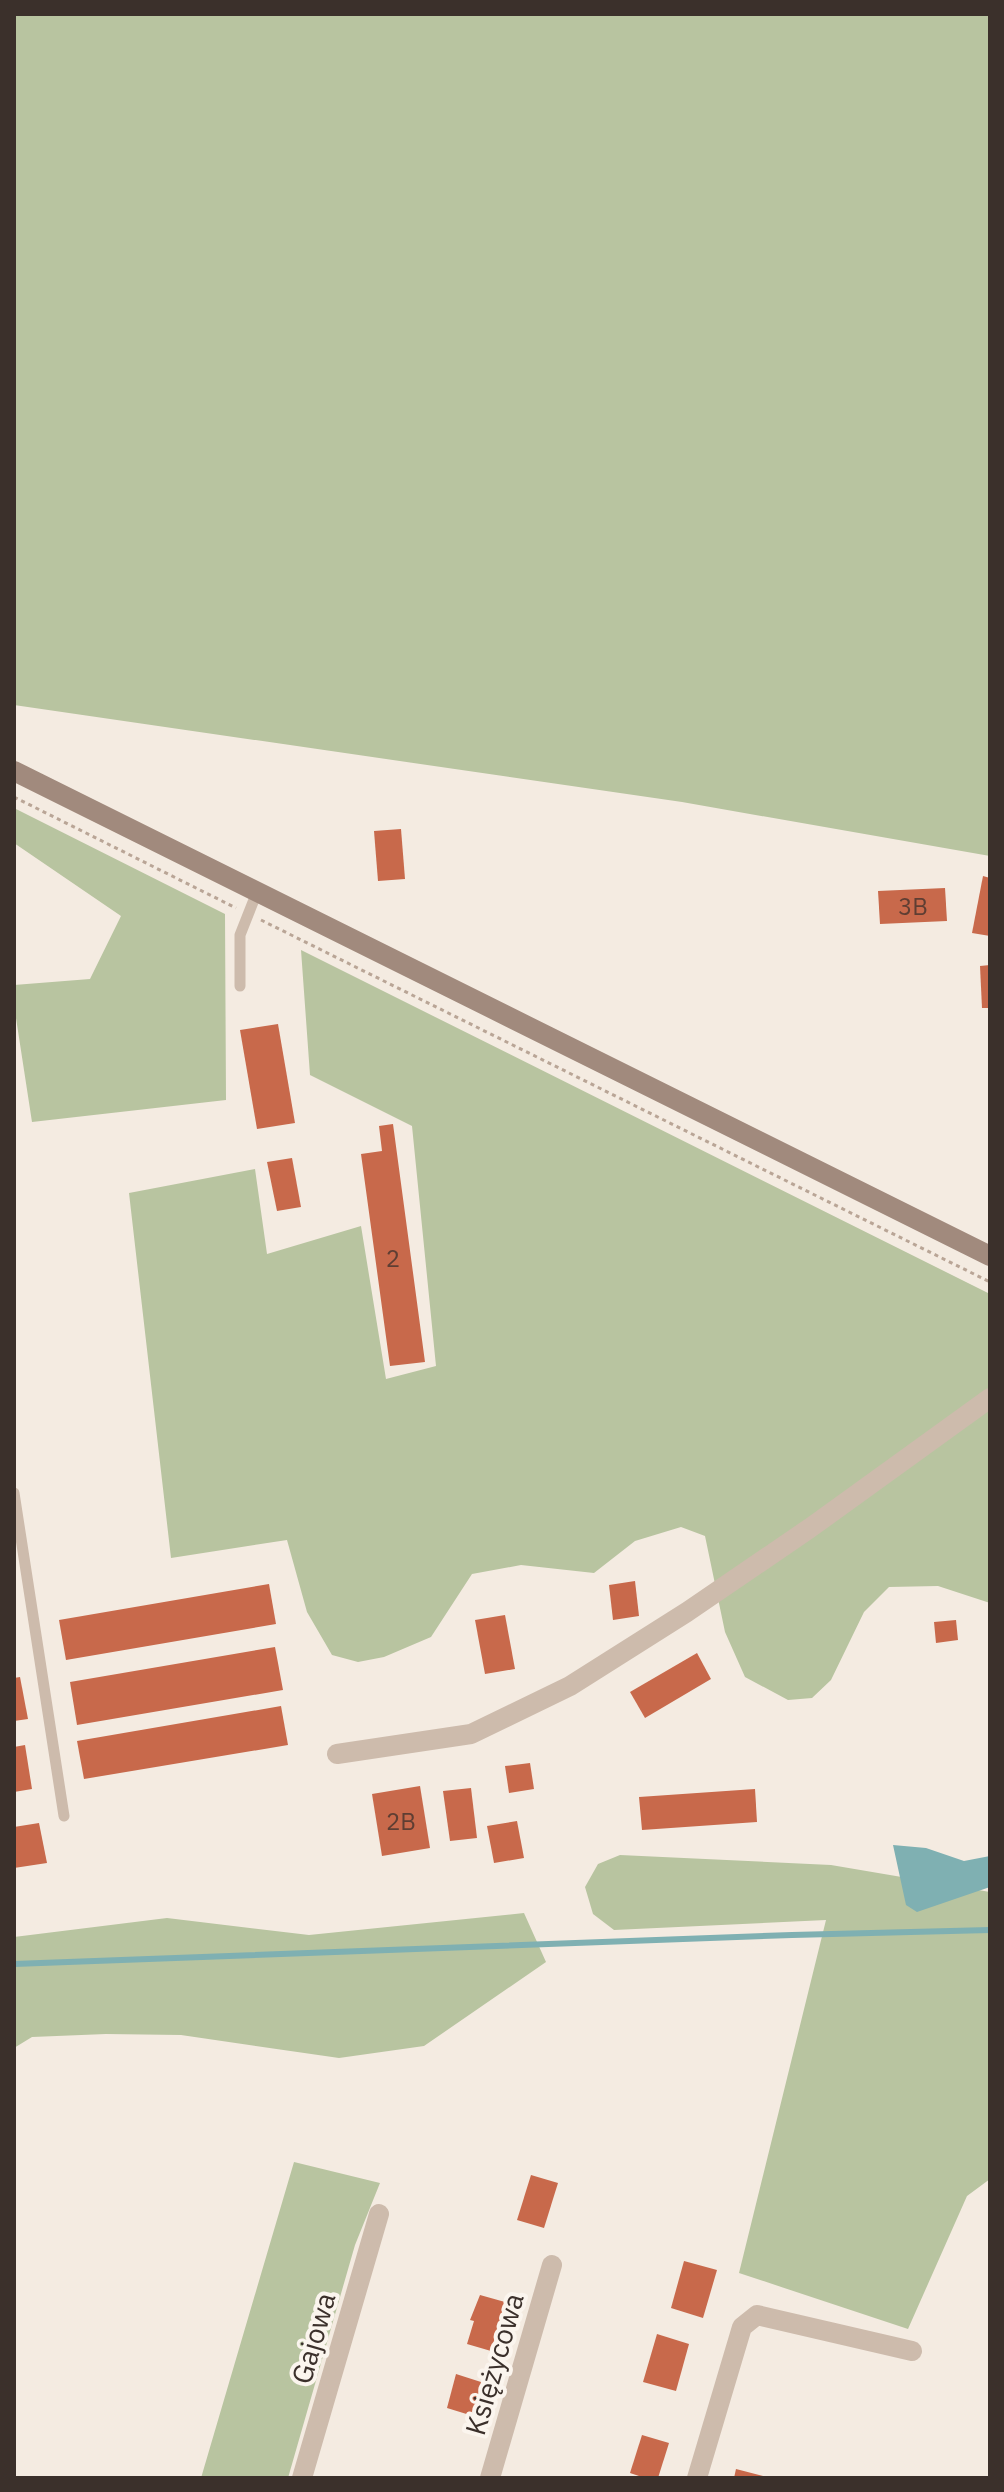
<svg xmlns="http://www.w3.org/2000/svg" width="1004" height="2492" font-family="'IBM Plex Sans',sans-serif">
<rect width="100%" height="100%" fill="#f4ebe1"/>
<g fill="#b8c4a0">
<path d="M14 14H990V856L682 802 14 705Z"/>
<path d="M14 808 225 914 226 1100 32 1122 14 1005V985L90 979 121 916 14 843Z"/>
<path d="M301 950 990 1294V1603L938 1586 889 1587 864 1612 831 1680 812 1698 788 1700 745 1677 725 1632 705 1536 681 1527 635 1541 594 1573 521 1565 472 1574 431 1637 384 1657 358 1662 332 1655 307 1612 287 1540 171 1558 129 1193 255 1169 267 1254 361 1226 386 1379 436 1366 412 1126 310 1075Z"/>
<path d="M620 1855 831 1865 990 1892V2179L967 2196 908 2329 739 2273 826 1920 614 1930 593 1914 585 1887 598 1864Z"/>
<path d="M524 1913 546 1962 424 2046 339 2058 181 2035 106 2034 32 2037 14 2048V1937L167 1918 309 1935Z"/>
<path d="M294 2162 380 2183 355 2245 288 2478H201Z"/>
</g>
<path fill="#7fb0b2" d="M893 1845 926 1848 964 1861 990 1856V1887L917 1912 906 1905Z"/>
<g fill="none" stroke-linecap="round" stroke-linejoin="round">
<path stroke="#7fb0b2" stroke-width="6" d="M14 1964 792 1935 990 1930"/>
</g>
<g fill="#c8694b">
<path d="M401 829 405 879 378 881 374 831Z"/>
<path d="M983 876 990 878V936L972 933Z"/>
<path d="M945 888 947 921 880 924 878 891Z"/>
<path d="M990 965V1008H982L980 966Z"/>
<path d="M278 1024 295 1123 257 1129 240 1030Z"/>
<path d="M393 1124 425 1362 390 1366 361 1154 382 1151 379 1126Z"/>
<path d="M292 1158 301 1207 277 1211 267 1162Z"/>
<path d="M635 1581 639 1616 613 1620 609 1585Z"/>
<path d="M269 1584 276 1624 66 1660 59 1620Z"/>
<path d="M505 1615 515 1669 485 1674 475 1620Z"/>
<path d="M956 1620 958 1640 936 1643 934 1622Z"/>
<path d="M275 1647 283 1690 77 1725 70 1682Z"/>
<path d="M697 1653 711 1679 645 1718 630 1692Z"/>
<path d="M20 1677 28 1719 14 1721V1678Z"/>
<path d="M281 1706 288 1745 84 1779 77 1741Z"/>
<path d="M25 1745 32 1789 14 1792V1747Z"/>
<path d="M530 1763 534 1789 509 1793 505 1766Z"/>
<path d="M420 1786 430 1848 382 1856 372 1794Z"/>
<path d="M471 1788 477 1838 450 1841 443 1791Z"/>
<path d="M755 1789 757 1822 642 1830 639 1797Z"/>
<path d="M517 1821 524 1858 494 1863 487 1826Z"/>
<path d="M39 1823 47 1863 14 1868V1827Z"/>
<path d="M531 2175 558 2183 544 2228 517 2220Z"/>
<path d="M684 2261 717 2270 703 2318 671 2308Z"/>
<path d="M480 2295 505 2302 491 2351 467 2344 474 2321 470 2320Z"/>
<path d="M657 2334 689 2344 676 2391 643 2382Z"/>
<path d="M456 2374 481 2382 473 2416 447 2408Z"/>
<path d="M642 2435 669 2443 658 2478H645L630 2473Z"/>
<path d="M736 2469 767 2477V2478H734Z"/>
</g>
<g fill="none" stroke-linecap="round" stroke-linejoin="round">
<g stroke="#b9a596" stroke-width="3" stroke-dasharray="4 4" stroke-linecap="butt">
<path d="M14 797 236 908"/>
<path d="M261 920 990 1282"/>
</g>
<g stroke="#cdbbac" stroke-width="11">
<path d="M240 986V935L257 892"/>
<path d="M14 1493 64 1816"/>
</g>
<g stroke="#cdbbac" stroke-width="20">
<path d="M337 1754 471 1734 570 1686 687 1612 810 1528 990 1398"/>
<path d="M302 2478 379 2214"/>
<path d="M490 2478 552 2265"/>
<path d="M697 2478 742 2327 757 2315 912 2351"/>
</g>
<path stroke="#a18a7d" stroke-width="20" d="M14 771 990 1256"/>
</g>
<g text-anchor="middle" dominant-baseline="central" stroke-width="8" stroke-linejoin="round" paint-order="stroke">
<g font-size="24" fill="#5e3e33">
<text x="913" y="906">3B</text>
<text x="393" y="1258">2</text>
<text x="401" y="1821">2B</text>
</g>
<g font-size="28" fill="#3b302b" stroke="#fbf5ee">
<text transform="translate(313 2338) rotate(-74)">Gajowa</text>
<text transform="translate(494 2364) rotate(-74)">Księżycowa</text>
</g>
</g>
<rect width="1004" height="2492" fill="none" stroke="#3b302b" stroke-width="32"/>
</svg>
